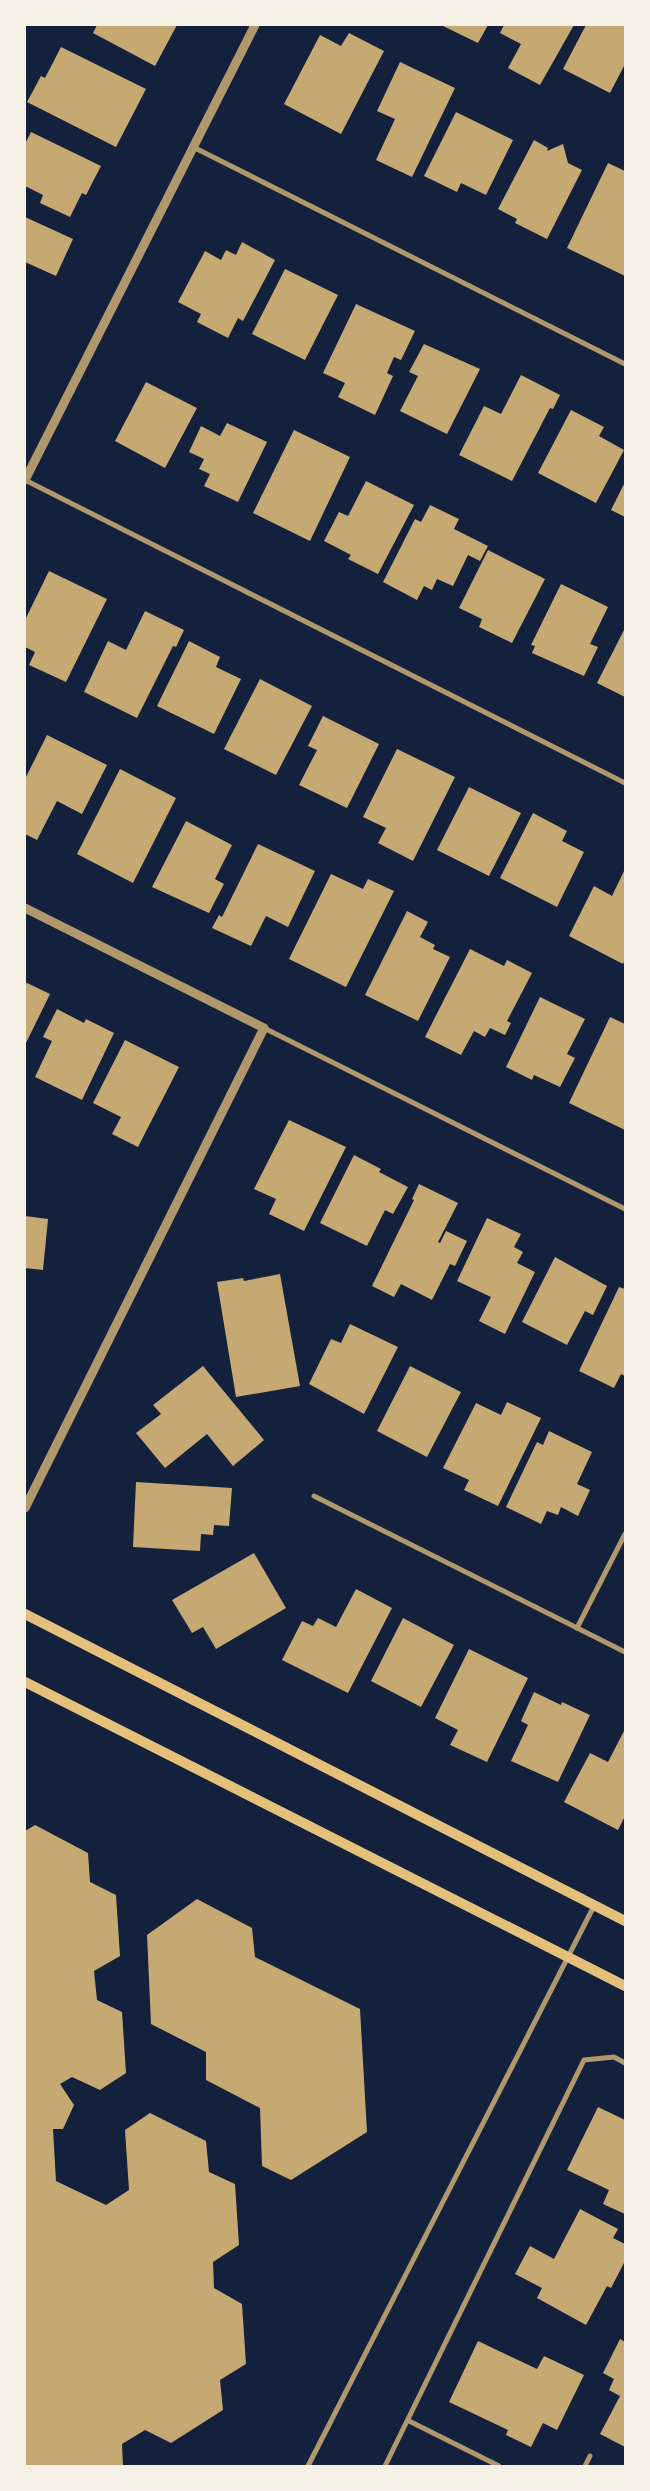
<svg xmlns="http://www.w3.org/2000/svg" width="650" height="2491" font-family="Figtree,sans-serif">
<rect width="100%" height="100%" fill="#14213d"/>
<g fill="#c6a872">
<path d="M97 25H177L155 66 93 33Z"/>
<path d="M441 25H488L478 43Z"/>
<path d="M504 25H574L540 85 508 68 521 44 500 33Z"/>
<path d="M586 25H625V64L610 93 563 69Z"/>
<path d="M349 33 384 51 341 134 284 104 320 35 341 46Z"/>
<path d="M61 47 146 89 116 147 27 102 41 76 45 78Z"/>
<path d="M400 62 455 88 412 177 376 160 395 119 377 111Z"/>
<path d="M456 112 513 140 486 195 461 183 457 192 424 176Z"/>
<path d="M31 132 101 166 86 195 82 193 70 217 40 203 43 195 25 186V144Z"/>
<path d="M534 140 548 148 547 151 563 144 568 163 582 170 547 239 515 223 517 219 498 209Z"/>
<path d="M608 163 625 171V276L567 248Z"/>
<path d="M25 217 73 239 56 276 25 262Z"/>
<path d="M242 242 275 260 243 321 238 318 228 338 197 322 201 314 178 302 205 251 221 260 226 250 236 255Z"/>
<path d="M285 269 338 295 305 360 252 334Z"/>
<path d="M356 304 415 331 401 360 394 357 387 373 393 376 375 415 338 397 345 383 323 373Z"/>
<path d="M424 344 480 369 447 434 400 411 418 376 409 372Z"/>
<path d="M521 375 560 395 553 409 550 408 512 481 459 455 484 406 501 414Z"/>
<path d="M146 382 197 408 165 468 115 441Z"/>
<path d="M571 410 604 427 599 436 624 450 596 503 538 473Z"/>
<path d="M227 423 267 442 238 502 204 486 210 474 199 469 204 459 189 452 201 426 220 436Z"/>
<path d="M294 430 350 457 310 541 253 513Z"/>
<path d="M366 481 414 505 378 574 348 559 351 555 324 541 339 512 348 516Z"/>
<path d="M625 482V517L611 510Z"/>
<path d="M430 505 459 519 454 529 488 546 480 561 468 555 453 586 437 579 432 590 424 586 417 600 383 582 415 519 421 522Z"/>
<path d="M488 550 545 579 512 643 479 627 482 619 459 608Z"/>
<path d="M49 571 107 599 66 682 29 665 35 652 25 647V620Z"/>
<path d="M561 584 608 607 590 644 598 647 584 676 532 653 535 646 531 645Z"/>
<path d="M145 611 184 630 176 647 173 646 137 718 84 692 108 641 126 650Z"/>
<path d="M625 628V697L597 683Z"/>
<path d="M189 641 220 657 216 667 241 679 214 734 157 706Z"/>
<path d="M260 679 312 706 276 775 224 749Z"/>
<path d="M323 716 379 744 347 808 299 785 317 750 308 746Z"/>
<path d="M47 735 107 765 82 814 57 801 37 840 25 834V779Z"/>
<path d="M397 749 455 777 413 861 378 843 386 828 363 817Z"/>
<path d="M120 769 176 798 133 883 77 854Z"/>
<path d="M469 787 521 813 489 876 437 850Z"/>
<path d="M533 813 567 831 562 841 584 852 557 907 500 878Z"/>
<path d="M186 821 232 845 215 879 224 884 209 913 152 887Z"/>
<path d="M258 844 315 871 288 927 266 916 251 946 212 928 219 915 222 917Z"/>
<path d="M625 869V959L623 964 569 936 594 886 612 896Z"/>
<path d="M331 874 363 889 368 879 394 891 346 987 289 959Z"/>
<path d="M407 911 428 922 420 937 435 945 433 949 450 957 418 1021 365 995Z"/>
<path d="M470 949 504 966 507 960 532 973 507 1021 511 1023 505 1035 490 1028 485 1037 474 1031 461 1055 425 1037Z"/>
<path d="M25 982 50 994 25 1045Z"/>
<path d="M540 997 585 1019 567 1054 575 1058 560 1087 534 1075 532 1080 506 1067Z"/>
<path d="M57 1009 84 1023 86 1019 114 1033 82 1100 35 1077 52 1041 43 1037Z"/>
<path d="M610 1017 625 1024V1130L569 1103Z"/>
<path d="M125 1040 179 1067 138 1147 112 1134 121 1117 93 1103Z"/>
<path d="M289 1120 346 1147 304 1231 269 1214 276 1199 254 1189Z"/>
<path d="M354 1155 381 1169 379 1172 408 1187 393 1214 385 1210 367 1246 320 1223Z"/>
<path d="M419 1184 458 1203 438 1242 440 1243 446 1231 467 1241 455 1266 450 1264 432 1300 401 1284 394 1297 372 1286 414 1200 412 1199Z"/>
<path d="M25 1216 48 1219 43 1270 25 1268Z"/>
<path d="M487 1218 521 1234 514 1247 523 1252 517 1263 535 1272 505 1334 479 1321 491 1297 457 1281Z"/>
<path d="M555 1257 607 1286 593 1315 585 1311 567 1345 522 1322Z"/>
<path d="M280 1274 300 1386 236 1397 217 1282 243 1278 244 1281Z"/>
<path d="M619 1287 625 1289V1376L621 1374 614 1388 579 1371Z"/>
<path d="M350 1324 398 1347 364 1414 309 1384 331 1339 341 1343Z"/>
<path d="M203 1366 264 1440 233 1466 207 1434 165 1468 136 1433 161 1414 153 1405Z"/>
<path d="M410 1366 461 1392 427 1457 377 1431Z"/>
<path d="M507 1402 541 1418 498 1506 464 1490 469 1480 443 1468 476 1403 501 1415Z"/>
<path d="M549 1431 592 1452 577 1484 590 1490 578 1516 561 1507 558 1515 547 1511 541 1524 506 1507 537 1442 543 1445Z"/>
<path d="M136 1482 232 1488 229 1526 214 1525 213 1535 201 1534 200 1551 133 1547Z"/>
<path d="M254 1553 286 1608 216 1649 203 1627 192 1633 172 1600Z"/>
<path d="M356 1589 392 1608 348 1693 282 1660 302 1621 313 1626 318 1618 336 1627Z"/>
<path d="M403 1618 454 1645 421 1707 371 1681Z"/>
<path d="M469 1649 528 1678 487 1762 450 1745 458 1730 435 1718Z"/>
<path d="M534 1692 561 1705 562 1702 590 1715 558 1782 511 1761 528 1725 521 1721Z"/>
<path d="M625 1729V1816L618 1830 564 1802 590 1753 608 1762Z"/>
<path d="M35 1825 88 1853 90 1882 116 1895 120 1956 94 1971 97 2000 122 2012 126 2073 100 2090 72 2077 60 2084 74 2105 63 2129H53L56 2181 106 2205 129 2190 125 2130 150 2113 206 2141 209 2172 235 2184 239 2245 213 2262 214 2288 242 2304 246 2364 220 2380 223 2410 171 2443 145 2430 122 2444 123 2466H25V1831Z"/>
<path d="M197 1899 252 1928 255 1957 360 2009 367 2132 291 2180 262 2166 260 2108 206 2080V2052L151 2024 147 1935Z"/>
<path d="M598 2107 625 2120V2214L603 2204 609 2190 567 2170Z"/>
<path d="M580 2209 618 2229 613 2238 625 2244V2261L611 2288 607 2286 586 2325 537 2298 542 2288 515 2274 530 2246 554 2259Z"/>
<path d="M620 2339 625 2342V2447L600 2434 620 2396 609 2390 614 2379 603 2373Z"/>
<path d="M478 2341 537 2369 544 2356 584 2375 557 2430 543 2423 531 2447 506 2435 508 2430 449 2402Z"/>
</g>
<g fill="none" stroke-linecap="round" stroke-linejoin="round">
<g stroke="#b1986c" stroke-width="5">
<path d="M193 147 625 364"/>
<path d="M25 480 625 783"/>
<path d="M264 1028 625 1209"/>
<path d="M314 1496 625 1652"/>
<path d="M577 1628 625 1534"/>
<path d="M409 2421 499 2466"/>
<path d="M308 2466 594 1906"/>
<path d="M385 2466 584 2060 614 2057 625 2063"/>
<path d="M585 2466 590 2456"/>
</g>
<g stroke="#b1986c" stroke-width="9">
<path d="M25 480 255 25"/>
<path d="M25 908 264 1028 25 1508"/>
</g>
<g stroke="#e5c07b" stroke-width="10">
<path d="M25 1614 625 1921"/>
<path d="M25 1682 625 1986"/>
</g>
</g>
<rect width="650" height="2491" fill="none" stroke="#f6f1e7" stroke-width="52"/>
</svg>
